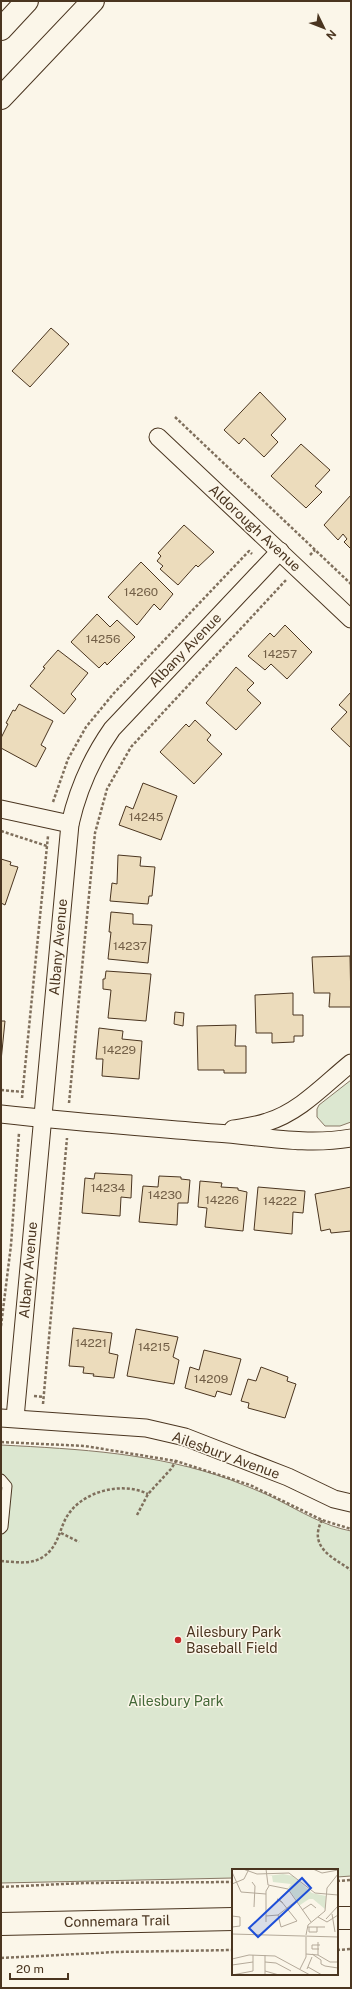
<svg xmlns="http://www.w3.org/2000/svg" width="352" height="1989" font-family="'Public Sans',sans-serif">
<rect width="100%" height="100%" fill="#fbf6e9"/>
<g fill="#dce7d0" stroke="#887966">
<path d="M351 1080V1122L340 1126H325L317 1117V1109L319 1105Z"/>
<path d="M1 1445C79 1449 157 1453 231 1480 246 1486 262 1492 276 1499 300 1511 324 1526 351 1531V1876L337 1877V1870H233V1878L1 1883Z"/>
</g>
<g fill="#ecdcbc" stroke="#4a3520">
<path d="M51 328 69 344 30 387 12 371Z"/>
<path d="M260 392 286 419 271 435 278 442 264 457 244 438 239 444 224 430Z"/>
<path d="M301 444 330 470 315 486 322 492 306 508 271 476Z"/>
<path d="M351 495V549L344 542 347 539 343 534 338 540 324 525Z"/>
<path d="M184 525 214 552 198 567 196 565 178 585 160 569 163 566 157 561 161 556 158 553Z"/>
<path d="M141 562 173 594 160 610 154 604 137 625 108 597Z"/>
<path d="M97 614 110 627 117 620 135 637 107 665 105 662 99 668 71 642Z"/>
<path d="M285 625 312 652 287 679 271 664 265 670 248 656 270 633 274 637Z"/>
<path d="M58 650 88 673 71 694 76 699 64 714 30 686 45 668 43 667Z"/>
<path d="M236 667 254 683 247 690 261 703 236 730 206 703Z"/>
<path d="M351 692V748L331 729 347 712 339 705Z"/>
<path d="M19 704 53 721 41 745 46 748 36 767 1 748V738L8 724 6 723 13 710 15 711Z"/>
<path d="M195 720 211 735 207 740 222 754 194 784 160 752 186 724 189 727Z"/>
<path d="M143 783 177 796 161 840 119 825 126 806 133 809Z"/>
<path d="M118 855 141 857 140 866 155 867 152 896H149L148 904 110 901 112 883 117 884Z"/>
<path d="M1 859 11 862 10 865 18 867 5 905 1 903Z"/>
<path d="M111 912 133 914V924L152 925 148 963 108 959 111 932H109Z"/>
<path d="M350 956 351 1007H329L330 993H314L312 957Z"/>
<path d="M106 971 151 974 146 1021 108 1018 111 990 103 989V979H105Z"/>
<path d="M293 993V1015H303V1036H294V1042L272 1043V1033H256L255 995Z"/>
<path d="M175 1012 184 1013 183 1026 174 1024Z"/>
<path d="M1 1021H5L1 1061Z"/>
<path d="M236 1025 235 1046H246V1073H224V1070H198L197 1026Z"/>
<path d="M99 1028 123 1031 122 1039 142 1041 139 1079 102 1076 103 1059H96Z"/>
<path d="M95 1173 132 1175 131 1198 121 1197 120 1216 82 1213 85 1178 94 1179Z"/>
<path d="M159 1176 181 1177V1179L190 1180 188 1203H178L177 1225 139 1222 143 1186 158 1187Z"/>
<path d="M200 1181 222 1183 221 1187 238 1188V1190L247 1192 243 1231 205 1227 207 1208 198 1207Z"/>
<path d="M258 1187 305 1191 303 1213 293 1212 292 1234 254 1230Z"/>
<path d="M351 1187V1231L331 1233 330 1229 321 1231 315 1194Z"/>
<path d="M73 1328 112 1333 109 1353 118 1355 114 1378 93 1376 94 1374 83 1373 84 1367 69 1366Z"/>
<path d="M136 1329 178 1337 173 1357 179 1360 174 1384 127 1376Z"/>
<path d="M204 1350 241 1359 231 1395 217 1391 215 1397 185 1388 190 1367 199 1370Z"/>
<path d="M261 1367 288 1377 287 1381 296 1384 285 1418 248 1408 249 1403 241 1401 248 1379 256 1381Z"/>
</g>
<g fill="none" stroke-linecap="round" stroke-linejoin="round">
<g stroke="#4a3520" stroke-width="11">
<path id="lane" d="M1 1479 7 1486 3 1527 1 1529"/>
</g>
<g stroke="#4a3520" stroke-width="19">
<g id="street">
<path d="M158 437 351 619"/>
<path d="M1 809 70 824"/>
<path d="M1 1114C72 1122 144 1127 215 1133 262 1136 304 1146 351 1138"/>
<path d="M233 1129C245 1127 256 1126 267 1122 300 1112 325 1084 351 1063"/>
<path d="M1 1418 146 1428 185 1437 288 1477 334 1499 351 1503"/>
<path d="M15 1418 70 824C78 789 91 759 112 729L280 551"/>
</g>
</g>
<g stroke="#4a3520" stroke-width="24">
<g id="secondary">
<path d="M337 1918H351"/>
<path d="M1 1924 233 1919"/>
</g>
</g>
<g stroke="#4a3520" stroke-width="24">
<g id="highway">
<path d="M1 29 27 1"/>
<path d="M1 98 93 1"/>
</g>
</g>
<g stroke="#7f6f5c" stroke-width="2.5" stroke-dasharray="3 2" stroke-linecap="butt">
<path d="M175 417 351 584"/>
<path d="M310 555 315 550"/>
<path d="M53 802 68 759 86 727 114 693 249 551 252 554"/>
<path d="M1 831 47 846"/>
<path d="M1 1090 23 1092"/>
<path d="M22 1098 48 836"/>
<path d="M69 1103 95 833 107 789 131 747 286 580"/>
<path d="M1 1326 11 1245 19 1133"/>
<path d="M34 1396 44 1397"/>
<path d="M43 1404 67 1138"/>
<path d="M1 1442 85 1446 176 1461 250 1485 322 1520 351 1529"/>
<path d="M137 1515 148 1494 171 1469 176 1461"/>
<path d="M322 1520C308 1547 332 1557 351 1570"/>
<path d="M61 1533 79 1542"/>
<path d="M1 1561C15 1562 31 1565 43 1557 58 1547 59 1531 66 1518 81 1491 122 1481 148 1494"/>
<path d="M337 1881 351 1880"/>
<path d="M1 1887 84 1883 233 1882"/>
<path d="M337 1950 351 1949"/>
<path d="M1 1958 116 1952 233 1950"/>
</g>
<use href="#lane" stroke="#fbf6e9" stroke-width="9"/>
<use href="#street" stroke="#fbf6e9" stroke-width="17"/>
<use href="#secondary" stroke="#fbf6e9" stroke-width="22"/>
<use href="#highway" stroke="#fbf6e9" stroke-width="22"/>
</g>
<circle fill="#c62828" stroke="#fbf6e9" stroke-width="1.5" cx="178" cy="1640" r="4"/>
<g text-anchor="middle" dominant-baseline="central" stroke-width="3" stroke-linejoin="round" paint-order="stroke">
<g font-size="12" fill="#725f47">
<text x="141" y="592">14260</text>
<text x="103" y="639">14256</text>
<text x="280" y="654">14257</text>
<text x="146" y="817">14245</text>
<text x="130" y="946">14237</text>
<text x="119" y="1050">14229</text>
<text x="108" y="1188">14234</text>
<text x="165" y="1195">14230</text>
<text x="222" y="1200">14226</text>
<text x="280" y="1201">14222</text>
<text x="91" y="1343">14221</text>
<text x="154" y="1347">14215</text>
<text x="211" y="1379">14209</text>
</g>
<g font-size="14" fill="#4a3520" stroke="#fbf6e9">
<text transform="translate(255 528) rotate(43)">Aldorough Avenue</text>
<text transform="translate(185 650) rotate(-46)">Albany Avenue</text>
<text transform="translate(58 947) rotate(-85)">Albany Avenue</text>
<text transform="translate(28 1270) rotate(-85)">Albany Avenue</text>
<text transform="translate(226 1455) rotate(20)">Ailesbury Avenue</text>
<text transform="translate(117 1921) rotate(-1)">Connemara Trail</text>
</g>
<g font-size="14" fill="#4a3520" stroke="#fbf6e9" text-anchor="start">
<text x="186" y="1632">Ailesbury Park<tspan x="186" dy="16">Baseball Field</tspan></text>
</g>
<g font-size="14" fill="#436837" stroke="#fbf6e9">
<text x="176" y="1701">Ailesbury Park</text>
</g>
</g>
<g transform="translate(232 1869)">
<rect width="106" height="106" fill="#fbf6e9"/>
<path d="M51 5 61 7 80 24 94 27 93 40 81 30H77L68 36 56 19 59 15 41 13 40 7H35Z" fill="#dce7d0"/>
<path fill="none" stroke="#b4a999" stroke-width="1" d="M11 0 25 5 57 4 83 24 106 26M34 0 36 16 56 20 79 53M81 0 90 4 106 1M0 3 9 23 34 25M20 13 23 17 22 38M0 15 12 10 17 0M70 41 79 35 84 39M100 45 103 63M46 46 49 58 65 52 49 32 45 30 51 34M0 47 8 48V57L0 58M34 47 46 46 64 32M86 48 95 53 106 46M94 50 106 37M34 53V22L37 17M76 58H93M77 58V63H85V58M0 65 106 68M74 66 76 56 93 42 95 19 106 5M86 73V86M87 80H80V76H88M74 85 86 86 98 93H106M80 85 89 91V95L93 97 106 99M33 86V106M0 90 17 86 43 87 78 106M33 93 44 94 59 102M0 96 21 93M76 98 90 106M68 100 74 88V68M75 100 80 88M33 102 47 106M0 106 21 102V86"/>
<path fill="#1d4ed8" fill-opacity="0.15" stroke="#1d4ed8" stroke-width="2" d="M70 9 79 19 26 68 17 59Z"/>
<rect width="106" height="106" fill="none" stroke="#4a3520" stroke-width="2"/>
</g>
<rect width="352" height="1989" fill="none" stroke="#4a3520" stroke-width="4"/>
<g transform="translate(324 28) rotate(133)" stroke="#fbf6e9" stroke-width="3" paint-order="stroke">
<path d="M0-3L7 15L0 10L-7 15Z" fill="#4a3520"/>
<text y="-6" font-size="11" font-weight="bold" text-anchor="middle" fill="#4a3520">N</text>
</g>
<path d="M10 1973v6h58v-6" fill="none" stroke="#4a3520" stroke-width="2"/>
<text x="16" y="1973" font-size="12" fill="#4a3520" stroke="#fbf6e9" stroke-width="3" paint-order="stroke">20 m</text>
</svg>
